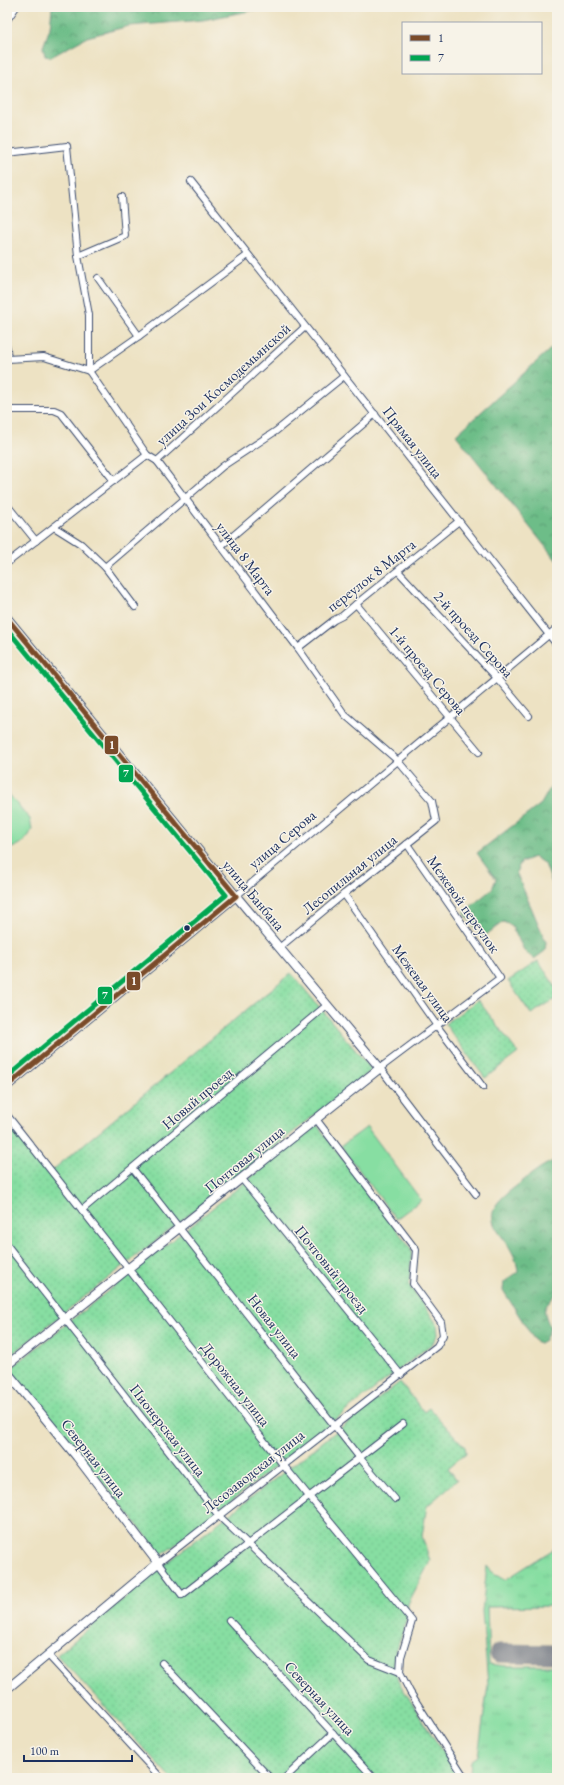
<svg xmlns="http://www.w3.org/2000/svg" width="564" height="1785" font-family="'EB Garamond',serif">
<defs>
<pattern id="grass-tufts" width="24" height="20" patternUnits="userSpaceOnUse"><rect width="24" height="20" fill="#87dea2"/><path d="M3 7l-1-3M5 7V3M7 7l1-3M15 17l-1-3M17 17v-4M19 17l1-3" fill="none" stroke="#74bf8e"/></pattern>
<pattern id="forest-crowns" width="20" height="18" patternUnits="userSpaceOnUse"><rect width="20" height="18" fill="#6dbd88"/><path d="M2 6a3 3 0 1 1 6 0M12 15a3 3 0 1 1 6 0" fill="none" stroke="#599a72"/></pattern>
<pattern id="garden-dots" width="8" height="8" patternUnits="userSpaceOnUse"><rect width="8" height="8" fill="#87dea2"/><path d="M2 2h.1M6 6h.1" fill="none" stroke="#74bf8e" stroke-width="1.8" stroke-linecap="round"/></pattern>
</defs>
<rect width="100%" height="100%" fill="#f7f3e8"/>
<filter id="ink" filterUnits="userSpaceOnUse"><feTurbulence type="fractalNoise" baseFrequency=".025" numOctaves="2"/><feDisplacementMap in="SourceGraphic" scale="8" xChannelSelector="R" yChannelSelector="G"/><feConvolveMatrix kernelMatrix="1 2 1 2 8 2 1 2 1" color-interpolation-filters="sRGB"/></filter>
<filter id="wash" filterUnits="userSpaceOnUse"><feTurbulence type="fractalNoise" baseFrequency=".012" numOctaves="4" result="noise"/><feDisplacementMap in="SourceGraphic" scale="16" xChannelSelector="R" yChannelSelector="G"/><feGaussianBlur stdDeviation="0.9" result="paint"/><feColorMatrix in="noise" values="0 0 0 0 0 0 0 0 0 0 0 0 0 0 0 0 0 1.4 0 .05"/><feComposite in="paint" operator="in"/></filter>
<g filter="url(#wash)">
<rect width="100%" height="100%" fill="#ede2c3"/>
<path fill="url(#grass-tufts)" stroke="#518680" d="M557 1547V1606L487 1607 489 1664 505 1666H557V1778H472L470 1773 471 1761 478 1756 488 1685 482 1611 487 1566 491 1571 505 1580Z"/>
<g fill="url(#forest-crowns)" stroke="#447673">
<path d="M52 7H270L203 20 129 26 87 37 51 57 45 56 43 47 50 28Z"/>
<path d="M557 343V561L456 435Z"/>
<path d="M557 776V896L545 864 534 857 521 862 516 872 546 942 545 951 534 959 524 950 511 925 503 922 482 938 464 912 492 889 496 879 477 853 541 804Z"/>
<path d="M556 1160 557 1293C542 1311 542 1306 550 1328L545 1340 540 1343 535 1341 503 1290 504 1282 518 1272C515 1232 464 1224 515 1187 528 1177 541 1165 556 1160Z"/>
</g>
<g fill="#87dea2" stroke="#518680">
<path d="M7 792 30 819 32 829C28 840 19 847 7 849Z"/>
<path d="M367 1127 421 1200 396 1219 341 1146Z"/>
</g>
<g fill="url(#garden-dots)" stroke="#518680">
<path d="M538 961 557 989V998L531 1014 508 981Z"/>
<path d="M291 973 372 1070 7 1358V1121L49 1173Z"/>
<path d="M478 1000 518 1053 485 1078 445 1024Z"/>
<path d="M317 1125 412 1250 409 1285 437 1324 438 1334 433 1343 162 1555 10 1369Z"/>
<path d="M400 1382 424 1412 429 1408 465 1447 466 1453 448 1468 457 1480 427 1506 422 1536 430 1561 408 1604 407 1621 396 1649 394 1665 398 1681 459 1778H171L57 1655 164 1565Z"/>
</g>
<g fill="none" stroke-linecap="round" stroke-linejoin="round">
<path stroke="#848890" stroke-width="19" d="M499 1653 557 1654"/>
</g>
</g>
<g filter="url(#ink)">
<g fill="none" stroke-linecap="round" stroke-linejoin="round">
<g stroke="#3a4a6d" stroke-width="8">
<g id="minor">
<path d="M7 20 16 7"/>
<path d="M7 153 67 146 78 256 89 315V371"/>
<path d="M191 182 557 645"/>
<path d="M78 256 125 236 122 197"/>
<path d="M98 278 139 336"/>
<path d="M7 348 8 359"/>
<path d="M7 359 44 357 89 371 147 455 157 461 298 648 345 715 397 760 432 801 436 821 344 894 279 948"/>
<path d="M89 371 139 336 248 255"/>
<path d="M7 410H54L61 413 114 481"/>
<path d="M157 461 305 327"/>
<path d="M7 505 36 541"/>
<path d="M54 527 81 544 105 567 135 607"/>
<path d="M221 546 375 414"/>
<path d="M7 563 147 455"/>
<path d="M105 567 223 466 276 431 344 376"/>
<path d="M398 571 497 678 529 716"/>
<path d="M356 604 479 752"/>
<path d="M298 648 334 620 342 616 356 604 459 521"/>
<path d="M407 844 500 978 380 1068 476 1194"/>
<path d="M344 894 437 1026 483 1087"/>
<path d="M236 896 557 628"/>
<path d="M7 1115 284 1466 412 1621 401 1657 400 1672 410 1692 465 1778"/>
<path d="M316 1119 416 1250 413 1284 441 1322 443 1335 437 1346 158 1563 182 1595 403 1424"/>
<path d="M133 1169 359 1457 395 1499"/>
<path d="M242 1179 401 1375"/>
<path d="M82 1210 327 1005"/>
<path d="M7 1245 219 1516 369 1660 400 1672"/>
<path d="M229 1620 374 1778"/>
<path d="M48 1655 161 1778"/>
<path d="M162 1663 270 1778"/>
<path d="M285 1778 333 1733"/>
</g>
</g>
<g stroke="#3a4a6d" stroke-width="10">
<g id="tertiary">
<path d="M7 618 236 896 380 1068 7 1365"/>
<path d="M7 1086 236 896"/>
<path d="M7 1372 77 1457 158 1563 7 1689"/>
</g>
</g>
<use href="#minor" stroke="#fff" stroke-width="6"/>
<use href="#tertiary" stroke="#fff" stroke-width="8"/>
<g stroke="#f7f3e8" stroke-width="8">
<path id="bus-1" d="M7 618 236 896 7 1086"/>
</g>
<g stroke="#f7f3e8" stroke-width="8">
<path id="bus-2" d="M7 629 226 895 7 1077"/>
</g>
<use href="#bus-1" stroke="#7a4b2a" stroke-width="5"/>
<use href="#bus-2" stroke="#00a651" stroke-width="5"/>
</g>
</g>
<circle fill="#1b2f5e" stroke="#f7f3e8" stroke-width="1.5" cx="187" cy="928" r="3.5"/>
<g text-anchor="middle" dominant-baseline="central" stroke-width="3" stroke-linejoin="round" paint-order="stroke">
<g font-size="15" fill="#1b2f5e" stroke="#f7f3e8">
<text transform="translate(223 384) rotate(-42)">улица Зои Космодемьянской</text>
<text transform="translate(413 442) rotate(52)">Прямая улица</text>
<text transform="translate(246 558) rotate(53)">улица 8 Марта</text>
<text transform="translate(371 575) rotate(-38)">переулок 8 Марта</text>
<text transform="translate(474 634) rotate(48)">2-й проезд Серова</text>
<text transform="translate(428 670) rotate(50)">1-й проезд Серова</text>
<text transform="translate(282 839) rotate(-40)">улица Серова</text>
<text transform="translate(349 874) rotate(-39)">Лесопильная улица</text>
<text transform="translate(254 895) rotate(50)">улица Банбана</text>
<text transform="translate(464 904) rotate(55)">Межевой переулок</text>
<text transform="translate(423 983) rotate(54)">Межевая улица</text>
<text transform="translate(197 1098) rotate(-40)">Новый проезд</text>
<text transform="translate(244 1159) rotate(-39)">Почтовая улица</text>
<text transform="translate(332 1269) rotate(51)">Почтовый проезд</text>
<text transform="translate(275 1326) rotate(52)">Новая улица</text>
<text transform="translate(236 1384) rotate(52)">Дорожная улица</text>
<text transform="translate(168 1430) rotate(52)">Пионерская улица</text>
<text transform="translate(94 1458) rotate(52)">Северная улица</text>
<text transform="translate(253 1471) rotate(-38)">Лесозаводская улица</text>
<text transform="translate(320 1698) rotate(47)">Северная улица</text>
</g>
</g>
<g stroke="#f7f3e8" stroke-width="1.5">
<rect x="104" y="735" width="15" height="20" rx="4" fill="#7a4b2a"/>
<rect x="118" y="764" width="16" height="19" rx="4" fill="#00a651"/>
<rect x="126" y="971" width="15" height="20" rx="4" fill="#7a4b2a"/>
<rect x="97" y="986" width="16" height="19" rx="4" fill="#00a651"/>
</g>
<g font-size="11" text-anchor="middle" font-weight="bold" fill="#fff">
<text x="112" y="749">1</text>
<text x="126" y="777">7</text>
<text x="134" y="985">1</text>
<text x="105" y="999">7</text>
</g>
<rect width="564" height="1785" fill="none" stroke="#f7f3e8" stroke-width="24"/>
<rect x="402" y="22" width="140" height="52" fill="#f7f3e8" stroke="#9fa5b1"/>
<rect x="410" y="35" width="20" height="6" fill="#7a4b2a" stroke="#9fa5b1"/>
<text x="438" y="42" font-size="12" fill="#1b2f5e">1</text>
<rect x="410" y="55" width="20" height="6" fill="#00a651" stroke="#9fa5b1"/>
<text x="438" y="62" font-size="12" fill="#1b2f5e">7</text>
<path d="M24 1755v6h108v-6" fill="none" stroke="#1b2f5e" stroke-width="2"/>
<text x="30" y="1755" font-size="12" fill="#1b2f5e" stroke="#f7f3e8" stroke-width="3" paint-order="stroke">100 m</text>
</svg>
